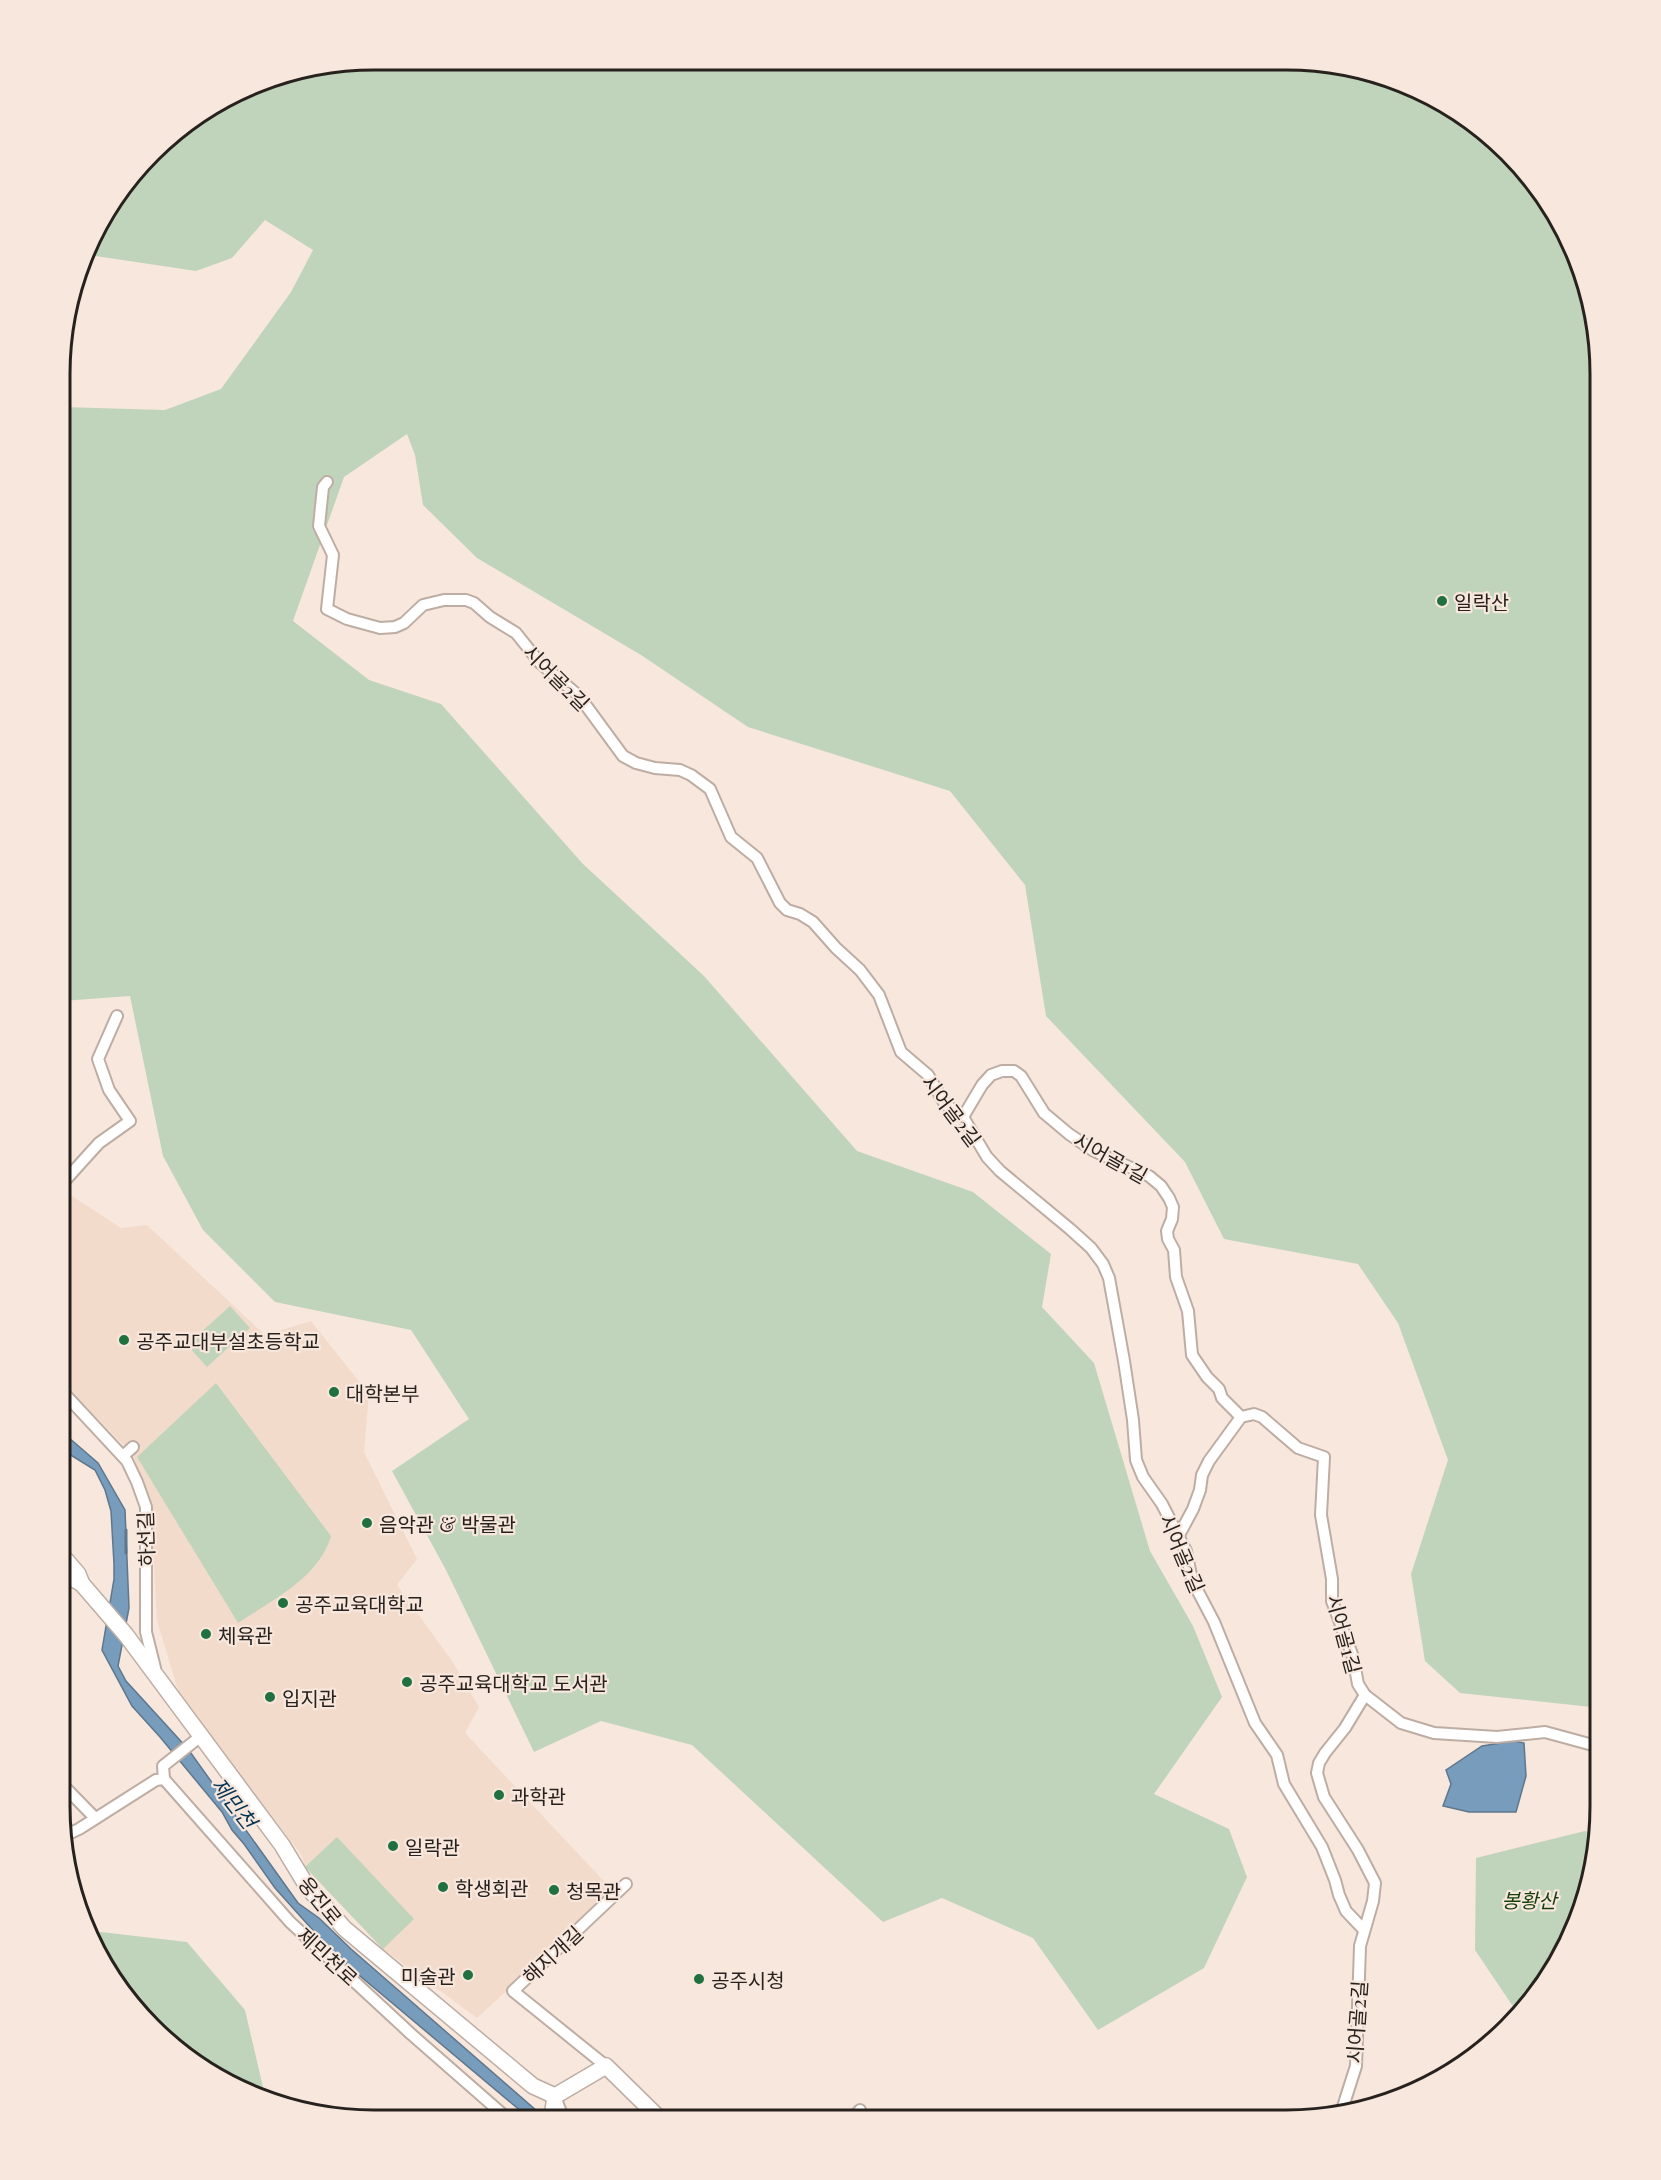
<svg xmlns="http://www.w3.org/2000/svg" width="1661" height="2180" font-family="'Playfair Display','Noto Sans KR',serif">
<rect width="100%" height="100%" fill="#f8e7dd"/>
<path fill="#f3dbcc" d="M69 1194 121 1228 147 1225 265 1335 311 1321 369 1394 364 1452 417 1559 397 1585 452 1661 479 1707 465 1733 614 1892 477 2018 383 1949 305 1867 302 1856 179 1693 157 1621 151 1510 133 1455 61 1381V1201Z"/>
<g fill="#c0d4bc">
<path d="M375 60 1328 63C1354 70 1382 74 1407 84 1492 119 1566 204 1590 293 1597 319 1598 348 1601 374L1600 1708 1460 1693 1425 1661 1411 1574 1448 1460 1398 1323 1358 1264 1224 1239 1185 1162 1046 1016 1025 885 950 791 748 727 641 655 477 558 423 505 415 455 407 434 344 477 293 621 369 680 441 704 583 864 704 976 857 1151 973 1192 1051 1254 1042 1307 1094 1363 1150 1551 1193 1626 1222 1697 1154 1794 1229 1829 1247 1877 1204 1968 1098 2030 1033 1938 942 1898 883 1922 692 1745 601 1721 534 1752 446 1570 392 1471 469 1419 411 1330 275 1302 203 1230 163 1156 130 996 62 1001 63 407 165 410 221 389 291 292 313 250 265 220 232 258 196 271 89 255 102 218 167 138 273 77Z"/>
<path d="M230 1306 250 1328 207 1367 187 1345Z"/>
<path d="M216 1383 331 1536C319 1578 272 1600 238 1623L137 1457Z"/>
<path d="M1585 1831 1599 1835 1584 1906 1548 1980 1518 2014 1475 1950 1476 1858Z"/>
<path d="M337 1837 414 1919 383 1949 305 1867Z"/>
<path d="M101 1932 187 1942 245 2010 266 2100 199 2067 138 2013 93 1945 89 1936Z"/>
</g>
<g fill="#779cbc" stroke="#5f778d" stroke-width="1.5">
<path d="M61 1431 98 1463 125 1510 129 1608 118 1666 126 1681 188 1749 298 1903 319 1918 351 1949 545 2118H526L522 2112 335 1955 275 1888 244 1844 232 1830 222 1812 160 1737 132 1706 102 1650 114 1579V1564L111 1511 105 1490 95 1470 61 1449Z"/>
<path d="M1514 1741 1524 1743 1526 1776 1516 1812H1469L1443 1806 1451 1784 1446 1770 1482 1746Z"/>
</g>
<g fill="none" stroke-linecap="round" stroke-linejoin="round">
<path stroke="#5f778d" stroke-width="3" d="M126 1530V1553"/>
<g stroke="#bdada3" stroke-width="14">
<g id="street">
<path d="M327 482 323 487 319 526 333 555 327 609 347 619 380 628 395 627 404 623 423 605 444 600H466L474 603 490 617 516 633 540 663 579 696 623 756 636 763 655 768 680 770 691 775 710 789 731 837 757 858 780 903 787 910 800 914 813 922 836 948 860 970 879 995 901 1052 928 1075 945 1104 963 1117 987 1157 1000 1171 1070 1229 1091 1248 1103 1264 1109 1278 1124 1361 1133 1420 1136 1460 1143 1477 1162 1504 1186 1551 1192 1580 1214 1622 1255 1723 1277 1755 1284 1784 1322 1847 1335 1880 1339 1895 1346 1911 1364 1930"/>
<path d="M963 1117 982 1085 991 1075 1002 1071H1014L1021 1076 1044 1113 1069 1134 1094 1151 1149 1176 1161 1186 1169 1198 1173 1207 1172 1219 1167 1231 1168 1239 1174 1250 1176 1277 1188 1311 1192 1355 1207 1377 1219 1389 1222 1398 1241 1417 1254 1414 1262 1417 1298 1448 1324 1457 1321 1515 1332 1579V1601L1353 1657 1358 1684 1365 1695 1401 1723 1434 1733 1497 1737 1545 1732 1600 1747"/>
<path d="M61 1185 99 1143 130 1121 109 1090 98 1059 117 1016"/>
<path d="M61 1390 127 1461 137 1482 146 1507V1632L155 1668"/>
<path d="M123 1456 133 1447"/>
<path d="M1178 1537 1193 1509 1200 1490 1202 1475 1209 1461 1241 1417"/>
<path d="M164 1779 290 1922 411 2034 507 2118"/>
<path d="M60 1782 95 1818"/>
<path d="M64 1836 79 1829 156 1780 164 1779 163 1766 201 1736"/>
<path d="M606 2066 513 1991 626 1884"/>
<path d="M556 2099 563 2118"/>
<path d="M1341 2113 1356 2066 1360 1946 1373 1901 1375 1883 1358 1850 1324 1797 1317 1773 1319 1763 1325 1753 1345 1728 1365 1695"/>
<path d="M852 2119 860 2110"/>
</g>
</g>
<g stroke="#bdada3" stroke-width="18">
<g id="secondary">
<path d="M60 1553 78 1574 82 1584"/>
<path d="M60 1571 82 1584 126 1635 282 1845 308 1888 345 1929 533 2086 555 2096 552 2118"/>
<path d="M555 2096 606 2066 659 2118"/>
</g>
</g>
<use href="#street" stroke="#fff" stroke-width="10"/>
<use href="#secondary" stroke="#fff" stroke-width="15"/>
</g>
<g fill="#217040" stroke="#f8e7dd" stroke-width="2">
<circle cx="1442" cy="601" r="6"/>
<circle cx="124" cy="1340" r="6"/>
<circle cx="334" cy="1392" r="6"/>
<circle cx="367" cy="1523" r="6"/>
<circle cx="283" cy="1603" r="6"/>
<circle cx="206" cy="1634" r="6"/>
<circle cx="407" cy="1682" r="6"/>
<circle cx="270" cy="1697" r="6"/>
<circle cx="499" cy="1795" r="6"/>
<circle cx="393" cy="1846" r="6"/>
<circle cx="443" cy="1887" r="6"/>
<circle cx="554" cy="1890" r="6"/>
<circle cx="468" cy="1975" r="6"/>
<circle cx="699" cy="1979" r="6"/>
</g>
<g text-anchor="middle" dominant-baseline="central" stroke-width="4.5" stroke-linejoin="round" paint-order="stroke">
<g font-size="20" fill="#28221e" stroke="#f8e7dd" text-anchor="start">
<text x="1454" y="601">일락산</text>
<text x="136" y="1340">공주교대부설초등학교</text>
<text x="346" y="1392">대학본부</text>
<text x="379" y="1523">음악관 &amp; 박물관</text>
<text x="295" y="1603">공주교육대학교</text>
<text x="218" y="1634">체육관</text>
<text x="419" y="1682">공주교육대학교 도서관</text>
<text x="282" y="1697">입지관</text>
<text x="511" y="1795">과학관</text>
<text x="405" y="1846">일락관</text>
<text x="455" y="1887">학생회관</text>
<text x="566" y="1890">청목관</text>
<text x="456" y="1975" text-anchor="end">미술관</text>
<text x="711" y="1979">공주시청</text>
</g>
<g font-size="20" fill="#28221e" stroke="#f8e7dd">
<text transform="translate(557 677) rotate(45)">시어골2길</text>
<text transform="translate(952 1110) rotate(53)">시어골2길</text>
<text transform="translate(1111 1157) rotate(29)">시어골1길</text>
<text transform="translate(145 1539) rotate(-92)">하선길</text>
<text transform="translate(1183 1553) rotate(67)">시어골2길</text>
<text transform="translate(1345 1634) rotate(75)">시어골1길</text>
<text transform="translate(321 1900) rotate(51)">웅진로</text>
<text transform="translate(552 1954) rotate(-43)">해지개길</text>
<text transform="translate(328 1956) rotate(43)">제민천로</text>
<text transform="translate(1356 2022) rotate(-86)">시어골2길</text>
</g>
<g font-size="20" font-style="italic" fill="#153f0a" stroke="#f8e7dd">
<text x="1529" y="1899">봉황산</text>
</g>
<g font-size="21" font-style="italic" fill="#053454" stroke="#f8e7dd">
<text transform="translate(235 1802) rotate(52)">제민천</text>
</g>
</g>
<path d="M0 0H1661V2180H0ZM374 70H1286A304 304 0 0 1 1590 374V1806A304 304 0 0 1 1286 2110H374A304 304 0 0 1 70 1806V374A304 304 0 0 1 374 70Z" fill="#f8e7dd" fill-rule="evenodd"/>
<path fill="none" stroke="#28221e" stroke-width="3" d="M374 70H1286A304 304 0 0 1 1590 374V1806A304 304 0 0 1 1286 2110H374A304 304 0 0 1 70 1806V374A304 304 0 0 1 374 70Z"/>
</svg>
